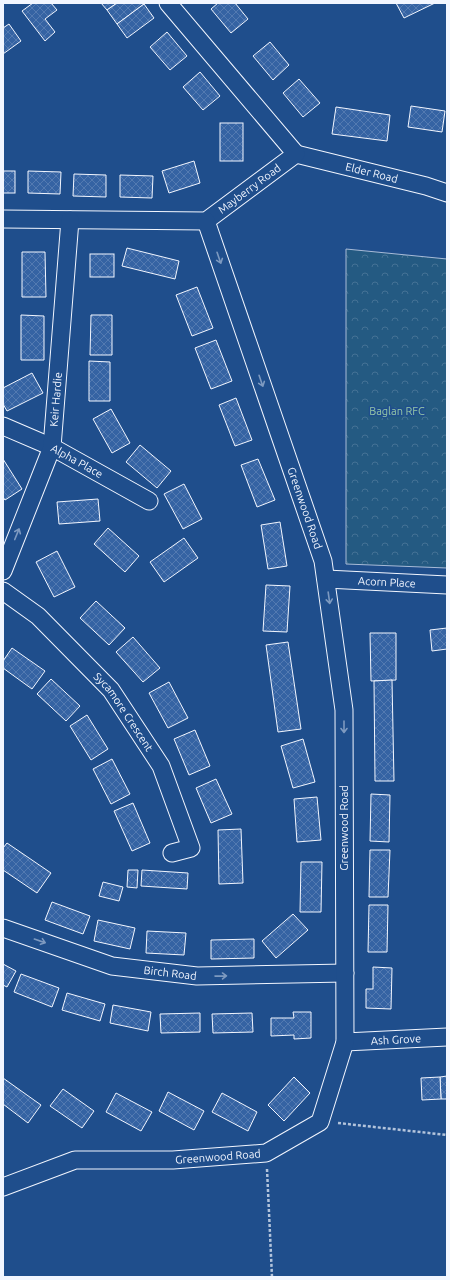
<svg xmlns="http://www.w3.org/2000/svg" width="450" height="1280" font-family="Ubuntu,sans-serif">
<defs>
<pattern id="forest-crowns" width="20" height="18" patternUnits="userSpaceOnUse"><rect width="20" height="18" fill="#245a82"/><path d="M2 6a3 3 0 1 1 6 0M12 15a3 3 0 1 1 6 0" fill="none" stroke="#447295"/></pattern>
<pattern id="building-cross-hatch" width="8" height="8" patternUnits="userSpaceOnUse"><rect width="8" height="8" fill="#3563a3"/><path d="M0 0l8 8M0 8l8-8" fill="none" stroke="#537ab1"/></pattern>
</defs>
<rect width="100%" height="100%" fill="#1f4e8c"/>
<path fill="url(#forest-crowns)" stroke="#a8bbd7" d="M346 249 447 259V568L346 564Z"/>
<g fill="url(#building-cross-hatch)" stroke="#f2f6ff">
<path d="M33 3H51L57 10 45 19 55 32 45 41 22 11Z"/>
<path d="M101 3H117L107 10Z"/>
<path d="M117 3H143L144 4 117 24 107 10Z"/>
<path d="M218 3H235L248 19 231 33 211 9Z"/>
<path d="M396 3H435L404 18Z"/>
<path d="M144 4 154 18 127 38 117 24Z"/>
<path d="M9 24 21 41 3 54V28Z"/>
<path d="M167 32 187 56 170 70 150 47Z"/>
<path d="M270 42 289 65 273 80 253 56Z"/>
<path d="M200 72 220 96 203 110 183 87Z"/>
<path d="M299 79 320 103 303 117 283 93Z"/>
<path d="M411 106 445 111 442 132 408 127Z"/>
<path d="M336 107 390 115 387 141 332 134Z"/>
<rect x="220" y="123" width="23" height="38"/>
<path d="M194 161 200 183 169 193 162 171Z"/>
<rect x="3" y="171" width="12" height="22"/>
<path d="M28 171 61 172 60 194 28 193Z"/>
<path d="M74 174 106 175V197L73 196Z"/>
<path d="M120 175 153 176 152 198 120 197Z"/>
<path d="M127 248 179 261 175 279 122 266Z"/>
<path d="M22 252H45L46 297H22Z"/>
<rect x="90" y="254" width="24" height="23"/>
<path d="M197 287 213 328 192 336 176 295Z"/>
<path d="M21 315 44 316V360H21Z"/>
<path d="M91 315H112V355H90Z"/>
<path d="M216 340 232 381 211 389 195 348Z"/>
<path d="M89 361 110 362V401H89Z"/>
<path d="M32 373 43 393 7 411 3 404V388Z"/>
<path d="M236 398 252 440 235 446 219 405Z"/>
<path d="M111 409 130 443 112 453 93 419Z"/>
<path d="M140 445 171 471 157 488 126 462Z"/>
<path d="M3 459 22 489 5 500 3 497Z"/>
<path d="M258 459 275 500 257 507 241 465Z"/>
<path d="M184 484 202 519 183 529 164 494Z"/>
<path d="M98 499 100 521 59 524 57 502Z"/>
<path d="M280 522 287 566 268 569 261 525Z"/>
<path d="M108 528 139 556 125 572 94 544Z"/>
<path d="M184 538 198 558 164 582 150 562Z"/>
<path d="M57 551 75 587 54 597 36 562Z"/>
<path d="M266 585 290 586 287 632 263 631Z"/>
<path d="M96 601 125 628 109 645 80 618Z"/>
<path d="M447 628V649L432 651 430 630Z"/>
<path d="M370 633H396V680L371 681Z"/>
<path d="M133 637 160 668 143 682 116 652Z"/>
<path d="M288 642 301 729 278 732 266 645Z"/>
<path d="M12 648 45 671 32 689 3 668V661Z"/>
<path d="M51 679 80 706 66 721 37 694Z"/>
<path d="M392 680 394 781H375L374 681Z"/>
<path d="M169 682 188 718 168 728 149 693Z"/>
<path d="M87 715 108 749 91 760 70 726Z"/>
<path d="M195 730 210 766 189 775 174 739Z"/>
<path d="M303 739 315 782 293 788 281 746Z"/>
<path d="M112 759 130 794 111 804 93 769Z"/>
<path d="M216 779 232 814 211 823 196 788Z"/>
<path d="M371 794 390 795 389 842 370 841Z"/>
<path d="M317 797 321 840 297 842 294 799Z"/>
<path d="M133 803 150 843 132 851 114 811Z"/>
<path d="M241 829 243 883 219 884 218 830Z"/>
<path d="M7 843 51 873 37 893 3 870V848Z"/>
<path d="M370 850H390L388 897H369Z"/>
<path d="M301 862H322L321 912H300Z"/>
<path d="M128 870H138L137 888 127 887Z"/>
<path d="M142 870 188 873 187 889 141 886Z"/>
<path d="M103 882 123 887 119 901 99 896Z"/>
<path d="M52 902 90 916 83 934 45 920Z"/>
<path d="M369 905H388L387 952H368Z"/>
<path d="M293 914 308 930 276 958 262 941Z"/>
<path d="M98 920 135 928 130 949 94 941Z"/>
<path d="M147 931 186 933 184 955 146 953Z"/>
<path d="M254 939V958L211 959V940Z"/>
<path d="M3 964 16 971 7 987 3 985Z"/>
<path d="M373 967 392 968 391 1009 366 1008V989H373Z"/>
<path d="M21 974 59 988 52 1007 14 992Z"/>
<path d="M67 993 105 1004 100 1021 62 1010Z"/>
<path d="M113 1005 151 1012 148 1031 110 1023Z"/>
<path d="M293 1012H311V1038L294 1039V1035L271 1036V1018H294Z"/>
<path d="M200 1013V1032L161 1033 160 1014Z"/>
<path d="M252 1013 253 1032 213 1033 212 1014Z"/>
<path d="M447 1076V1099H441L440 1077Z"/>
<path d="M294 1077 310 1093 284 1121 268 1105Z"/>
<path d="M440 1077 441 1099 422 1100 421 1078Z"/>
<path d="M3 1078 41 1105 28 1123 3 1104Z"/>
<path d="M63 1089 94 1111 82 1128 50 1106Z"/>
<path d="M168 1092 204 1111 194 1130 159 1111Z"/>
<path d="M116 1093 152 1112 141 1131 106 1112Z"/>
<path d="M222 1093 257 1112 248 1131 212 1112Z"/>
</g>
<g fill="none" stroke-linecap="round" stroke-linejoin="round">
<g stroke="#f2f6ff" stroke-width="19">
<g id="street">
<path id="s1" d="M296 154 426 186 447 193"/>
<path id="s2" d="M3 219 206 221 296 154 168 3"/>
<path id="s3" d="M3 426 52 447 149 501"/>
<path id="s4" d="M3 571 52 447 70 220"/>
<path id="s5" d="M326 579 447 585"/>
<path id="s6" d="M3 591 38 616 111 690 161 766 191 848 172 853"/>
<path id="s7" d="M3 928 112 966 197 976 345 973"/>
<path id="s8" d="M345 1042 447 1037"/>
<path id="s9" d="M3 1187 75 1160H173L266 1153 320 1122 345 1042 344 710 323 561 206 221"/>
</g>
</g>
<g stroke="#b3c4dc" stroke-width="2.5" stroke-dasharray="3 2" stroke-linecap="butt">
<path d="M338 1123 447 1135"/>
<path d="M267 1169 272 1277"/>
</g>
<use href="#street" stroke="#1f4e8c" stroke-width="17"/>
</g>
<defs><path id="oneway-shaft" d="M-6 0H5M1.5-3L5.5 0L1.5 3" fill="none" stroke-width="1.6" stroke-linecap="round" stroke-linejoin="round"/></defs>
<g stroke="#7e9ac0">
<use href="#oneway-shaft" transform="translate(219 258) rotate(71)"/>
<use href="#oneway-shaft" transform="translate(261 381) rotate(71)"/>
<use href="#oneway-shaft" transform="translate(17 534) rotate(-68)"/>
<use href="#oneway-shaft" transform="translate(329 598) rotate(82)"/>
<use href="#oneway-shaft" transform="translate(344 727) rotate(90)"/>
<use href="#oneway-shaft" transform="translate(40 941) rotate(19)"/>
<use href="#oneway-shaft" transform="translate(221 976) rotate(-1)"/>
</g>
<g text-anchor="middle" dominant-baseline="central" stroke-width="3" stroke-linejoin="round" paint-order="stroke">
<g font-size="11" fill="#f2f6ff" stroke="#1f4e8c">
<text stroke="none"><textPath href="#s1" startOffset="78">Elder Road</textPath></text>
<text stroke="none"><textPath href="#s2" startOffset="257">Mayberry Road</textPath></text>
<text stroke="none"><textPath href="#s4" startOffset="181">Keir Hardie</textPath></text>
<text stroke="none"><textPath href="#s3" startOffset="82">Alpha Place</textPath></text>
<text transform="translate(305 508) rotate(71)">Greenwood Road</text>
<text stroke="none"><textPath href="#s5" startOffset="61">Acorn Place</textPath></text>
<text stroke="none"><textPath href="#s6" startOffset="172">Sycamore Crescent</textPath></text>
<text transform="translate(344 828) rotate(-90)">Greenwood Road</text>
<text stroke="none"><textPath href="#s7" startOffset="174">Birch Road</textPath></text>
<text stroke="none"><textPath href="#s8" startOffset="51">Ash Grove</textPath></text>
<text stroke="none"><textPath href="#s9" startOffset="220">Greenwood Road</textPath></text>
</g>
<g font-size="11" fill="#97c8a6" stroke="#1f4e8c">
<text x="397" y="411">Baglan RFC</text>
</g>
</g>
<rect width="450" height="1280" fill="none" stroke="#f2f6ff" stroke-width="8"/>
</svg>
